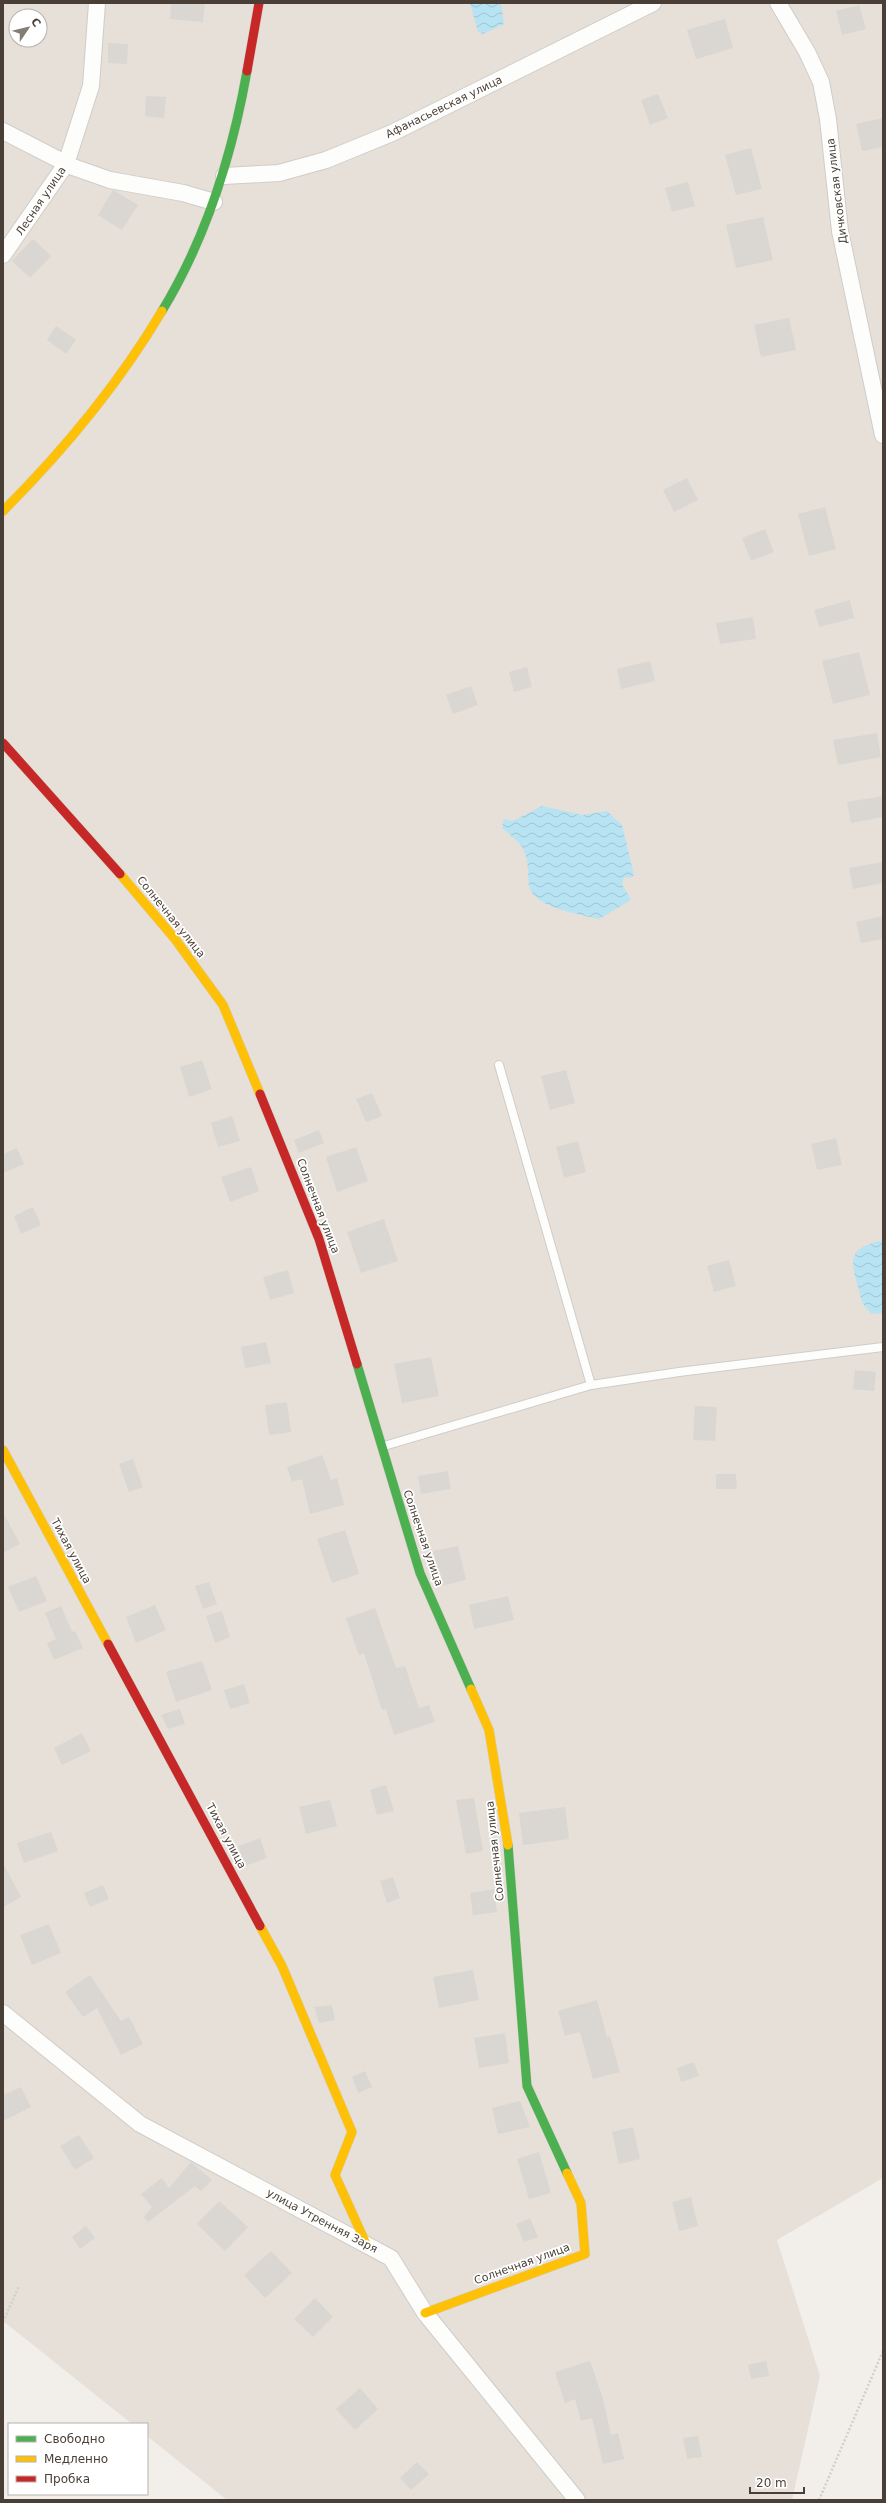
<svg xmlns="http://www.w3.org/2000/svg" width="886" height="2503" font-family="'DejaVu Sans',sans-serif">
<defs>
<pattern id="water-waves" width="16" height="10" patternUnits="userSpaceOnUse"><rect width="16" height="10" fill="#b8e3f3"/><path d="M0 5q4-4 8 0t8 0" fill="none" stroke="#a0c4d1"/></pattern>
</defs>
<rect width="100%" height="100%" fill="#f2efeb"/>
<path fill="#e6e0d8" fill-rule="evenodd" d="M3 3H883V2178L777 2240 820 2376 792 2500H227L147 2436V2424H132L3 2321ZM16 16H40V40H16Z"/>
<g fill="url(#water-waves)">
<path d="M470 3H501L504 24 483 34 478 32Z"/>
<path d="M542 806 583 815 607 811 622 825 634 875 631 878 624 877 622 884 631 900 599 919C582 915 539 908 531 891 527 884 529 878 528 870 527 846 518 842 502 828L504 819 513 821Z"/>
<path d="M883 1240V1313L872 1314C861 1304 862 1301 858 1287 849 1257 850 1248 883 1240Z"/>
</g>
<g fill="#dad6d2">
<path d="M171 3H205L203 22 170 19Z"/>
<path d="M859 5 866 29 842 35 836 11Z"/>
<path d="M725 19 733 48 696 59 687 30Z"/>
<path d="M108 43 128 44 127 64 108 63Z"/>
<path d="M658 94 668 118 650 125 641 100Z"/>
<path d="M146 96 166 97 164 118 145 116Z"/>
<path d="M883 118V147L862 151 856 124Z"/>
<path d="M751 148 762 189 736 195 725 155Z"/>
<path d="M688 182 695 206 672 212 665 188Z"/>
<path d="M113 190 138 205 122 230 98 215Z"/>
<path d="M763 217 773 260 736 268 726 225Z"/>
<path d="M33 239 51 256 30 278 12 261Z"/>
<path d="M789 318 796 350 761 357 754 325Z"/>
<path d="M56 326 76 340 66 354 47 340Z"/>
<path d="M687 478 698 500 674 512 663 490Z"/>
<path d="M825 507 836 549 809 556 798 514Z"/>
<path d="M765 529 774 552 751 561 742 538Z"/>
<path d="M850 600 854 618 819 627 814 610Z"/>
<path d="M753 617 756 639 720 644 716 623Z"/>
<path d="M859 652 870 695 833 704 822 661Z"/>
<path d="M650 661 655 681 621 689 617 669Z"/>
<path d="M527 667 532 687 514 692 509 672Z"/>
<path d="M471 686 478 705 453 714 446 695Z"/>
<path d="M877 733 881 757 838 765 833 740Z"/>
<path d="M883 796V817L851 823 847 802Z"/>
<path d="M883 862V883L853 889 849 868Z"/>
<path d="M883 916V939L861 943 856 922Z"/>
<path d="M202 1060 212 1089 189 1097 180 1067Z"/>
<path d="M566 1070 575 1103 550 1110 541 1076Z"/>
<path d="M372 1093 382 1116 366 1122 356 1099Z"/>
<path d="M232 1116 240 1141 218 1147 211 1123Z"/>
<path d="M319 1130 324 1143 299 1153 294 1140Z"/>
<path d="M836 1138 842 1165 817 1170 811 1144Z"/>
<path d="M578 1141 586 1172 564 1178 556 1147Z"/>
<path d="M356 1147 368 1181 337 1192 326 1157Z"/>
<path d="M17 1148 24 1164 3 1173V1154Z"/>
<path d="M251 1167 259 1191 230 1202 221 1177Z"/>
<path d="M33 1207 41 1225 21 1234 14 1216Z"/>
<path d="M384 1219 398 1261 361 1273 347 1232Z"/>
<path d="M729 1260 736 1286 714 1292 707 1266Z"/>
<path d="M288 1270 294 1293 270 1300 263 1277Z"/>
<path d="M266 1342 271 1363 245 1368 241 1347Z"/>
<path d="M431 1357 439 1396 402 1403 394 1364Z"/>
<path d="M855 1370 876 1372 874 1391 853 1389Z"/>
<path d="M287 1402 291 1432 269 1435 265 1405Z"/>
<path d="M695 1406 717 1407 715 1441 693 1440Z"/>
<path d="M322 1455 331 1480 337 1478 344 1505 310 1514 302 1479 292 1482 287 1467Z"/>
<path d="M133 1459 143 1487 129 1492 119 1464Z"/>
<path d="M448 1471 451 1489 421 1494 418 1476Z"/>
<path d="M716 1474H736L737 1489H716Z"/>
<path d="M3 1512 20 1544 3 1553Z"/>
<path d="M345 1530 359 1574 332 1583 317 1539Z"/>
<path d="M458 1546 466 1580 441 1586 433 1551Z"/>
<path d="M36 1576 47 1601 19 1612 8 1587Z"/>
<path d="M209 1582 217 1604 203 1609 195 1586Z"/>
<path d="M508 1596 514 1620 474 1629 469 1605Z"/>
<path d="M155 1605 166 1630 136 1643 126 1617Z"/>
<path d="M61 1606 72 1632 75 1631 83 1648 54 1660 47 1643 56 1639 45 1613Z"/>
<path d="M375 1608 396 1668 405 1666 419 1708 429 1705 435 1722 394 1735 386 1709 382 1710 364 1653 359 1655 346 1618Z"/>
<path d="M222 1611 230 1637 215 1643 206 1616Z"/>
<path d="M202 1661 212 1690 176 1702 166 1672Z"/>
<path d="M244 1684 250 1703 230 1709 224 1690Z"/>
<path d="M180 1709 185 1724 168 1729 161 1715Z"/>
<path d="M82 1733 91 1751 62 1765 54 1748Z"/>
<path d="M386 1785 394 1811 377 1815 370 1790Z"/>
<path d="M474 1798 483 1851 466 1854 456 1800Z"/>
<path d="M330 1800 337 1826 306 1834 299 1807Z"/>
<path d="M565 1807 569 1839 523 1845 519 1813Z"/>
<path d="M51 1832 58 1851 24 1863 17 1843Z"/>
<path d="M260 1838 267 1858 245 1866 238 1846Z"/>
<path d="M3 1863 21 1897 3 1907Z"/>
<path d="M393 1877 400 1898 387 1903 380 1881Z"/>
<path d="M103 1885 109 1899 90 1907 84 1893Z"/>
<path d="M494 1889 497 1912 473 1915 470 1893Z"/>
<path d="M49 1924 61 1953 32 1965 20 1935Z"/>
<path d="M473 1970 479 2000 439 2008 433 1977Z"/>
<path d="M90 1975 121 2021 129 2017 143 2044 121 2055 97 2008 83 2017 65 1992Z"/>
<path d="M597 2000 607 2037 610 2036 620 2072 593 2079 580 2032 565 2036 558 2011Z"/>
<path d="M332 2005 335 2020 319 2023 314 2007Z"/>
<path d="M505 2033 509 2063 479 2068 474 2038Z"/>
<path d="M694 2062 699 2076 681 2082 677 2068Z"/>
<path d="M365 2071 372 2087 358 2093 352 2077Z"/>
<path d="M21 2087 31 2107 3 2121V2095Z"/>
<path d="M520 2101 530 2127 498 2134 492 2108Z"/>
<path d="M633 2127 640 2159 619 2164 612 2132Z"/>
<path d="M79 2135 94 2158 75 2170 60 2146Z"/>
<path d="M539 2152 551 2193 529 2199 517 2159Z"/>
<path d="M191 2162 212 2180 201 2191 195 2186 148 2222 144 2217 152 2207 141 2194 162 2178 169 2188Z"/>
<path d="M691 2197 698 2226 679 2231 672 2202Z"/>
<path d="M219 2201 248 2227 225 2251 197 2224Z"/>
<path d="M530 2218 538 2237 524 2242 516 2224Z"/>
<path d="M86 2226 95 2238 80 2249 72 2237Z"/>
<path d="M271 2251 292 2273 265 2298 244 2275Z"/>
<path d="M315 2298 333 2317 313 2337 294 2319Z"/>
<path d="M590 2361 603 2399 611 2435 618 2433 624 2459 603 2464 592 2418 581 2421 575 2399 565 2403 555 2372Z"/>
<path d="M766 2361 769 2376 751 2379 748 2365Z"/>
<path d="M360 2388 378 2409 355 2430 336 2409Z"/>
<path d="M698 2436 702 2457 687 2459 683 2438Z"/>
<path d="M417 2462 429 2474 411 2490 400 2478Z"/>
</g>
<g fill="none" stroke-linecap="round" stroke-linejoin="round">
<g stroke="#d0ccc8" stroke-width="10">
<g id="lane">
<path d="M499 1065 591 1385"/>
<path d="M384 1446 591 1385 679 1372 883 1347"/>
</g>
</g>
<g stroke="#d0ccc8" stroke-width="18">
<g id="street">
<path d="M778 3 807 52 821 82 828 119 840 231 883 435"/>
<path d="M3 131 73 167 110 180 183 193 214 202"/>
<path d="M224 176 279 173 326 160 392 133 653 3"/>
<path d="M3 255 66 164 91 86 97 3"/>
<path d="M3 2013 140 2124 391 2258 425 2313 577 2500"/>
</g>
</g>
<g stroke="#d3cdc3" stroke-width="10">
<g id="fast">
<path d="M162 311C207 237 232 156 247 71"/>
<path d="M357 1364 420 1573 471 1689"/>
<path d="M508 1845 527 2086 567 2173"/>
</g>
</g>
<g stroke="#d3cdc3" stroke-width="10">
<g id="slow">
<path d="M3 511C64 450 118 385 162 311"/>
<path d="M120 874 175 939 223 1005 260 1094"/>
<path d="M3 1450 108 1644"/>
<path d="M471 1689 489 1730 508 1845"/>
<path d="M260 1926 282 1966 352 2132 335 2175 367 2246"/>
<path d="M425 2313 585 2254 581 2203 567 2173"/>
</g>
</g>
<g stroke="#d3cdc3" stroke-width="10">
<g id="jam">
<path d="M247 71 259 3"/>
<path d="M3 743 120 874"/>
<path d="M260 1094 319 1239 357 1364"/>
<path d="M108 1644 260 1926"/>
</g>
</g>
<g stroke="#d2cfca" stroke-width="2.5" stroke-dasharray="2 2" stroke-linecap="butt">
<path d="M3 2322 19 2286"/>
<path d="M819 2500 883 2351"/>
</g>
<use href="#lane" stroke="#fdfdfc" stroke-width="8"/>
<use href="#street" stroke="#fdfdfc" stroke-width="16"/>
<use href="#fast" stroke="#4caf50" stroke-width="9"/>
<use href="#slow" stroke="#ffc107" stroke-width="9"/>
<use href="#jam" stroke="#c62828" stroke-width="9"/>
</g>
<g text-anchor="middle" dominant-baseline="central" stroke-width="3.5" stroke-linejoin="round" paint-order="stroke">
<g font-size="11" fill="#493f36" stroke="#fff">
<text transform="translate(444 107) rotate(-26)">Афанасьевская улица</text>
<text transform="translate(837 191) rotate(-97)">Дичковская улица</text>
<text transform="translate(41 201) rotate(-56)">Лесная улица</text>
<text transform="translate(171 917) rotate(51)">Солнечная улица</text>
<text transform="translate(318 1206) rotate(69)">Солнечная улица</text>
<text transform="translate(423 1538) rotate(71)">Солнечная улица</text>
<text transform="translate(71 1551) rotate(62)">Тихая улица</text>
<text transform="translate(226 1836) rotate(62)">Тихая улица</text>
<text transform="translate(495 1851) rotate(-96)">Солнечная улица</text>
<text transform="translate(322 2221) rotate(28)">улица Утренняя Заря</text>
<text transform="translate(522 2264) rotate(-20)">Солнечная улица</text>
</g>
</g>
<rect width="886" height="2503" fill="none" stroke="#493f36" stroke-width="8"/>
<rect x="8" y="2423" width="140" height="72" fill="#ffffff" stroke="#b6b2af"/>
<rect x="16" y="2436" width="20" height="6" fill="#4caf50" stroke="#b6b2af"/>
<text x="44" y="2443" font-size="12" fill="#493f36">Свободно</text>
<rect x="16" y="2456" width="20" height="6" fill="#ffc107" stroke="#b6b2af"/>
<text x="44" y="2463" font-size="12" fill="#493f36">Медленно</text>
<rect x="16" y="2476" width="20" height="6" fill="#c62828" stroke="#b6b2af"/>
<text x="44" y="2483" font-size="12" fill="#493f36">Пробка</text>
<g transform="translate(28 28) rotate(55)"><circle r="19" fill="#ffffff" stroke="#b6b2af"/>
<path d="M0-3L7 15L0 10L-7 15Z" fill="#847d75"/>
<text y="-6" font-size="11" font-weight="bold" text-anchor="middle" fill="#493f36">С</text>
</g>
<path d="M750 2487v6h54v-6" fill="none" stroke="#493f36" stroke-width="2"/>
<text x="756" y="2487" font-size="12" fill="#493f36" stroke="#ffffff" stroke-width="3" paint-order="stroke">20 m</text>
</svg>
